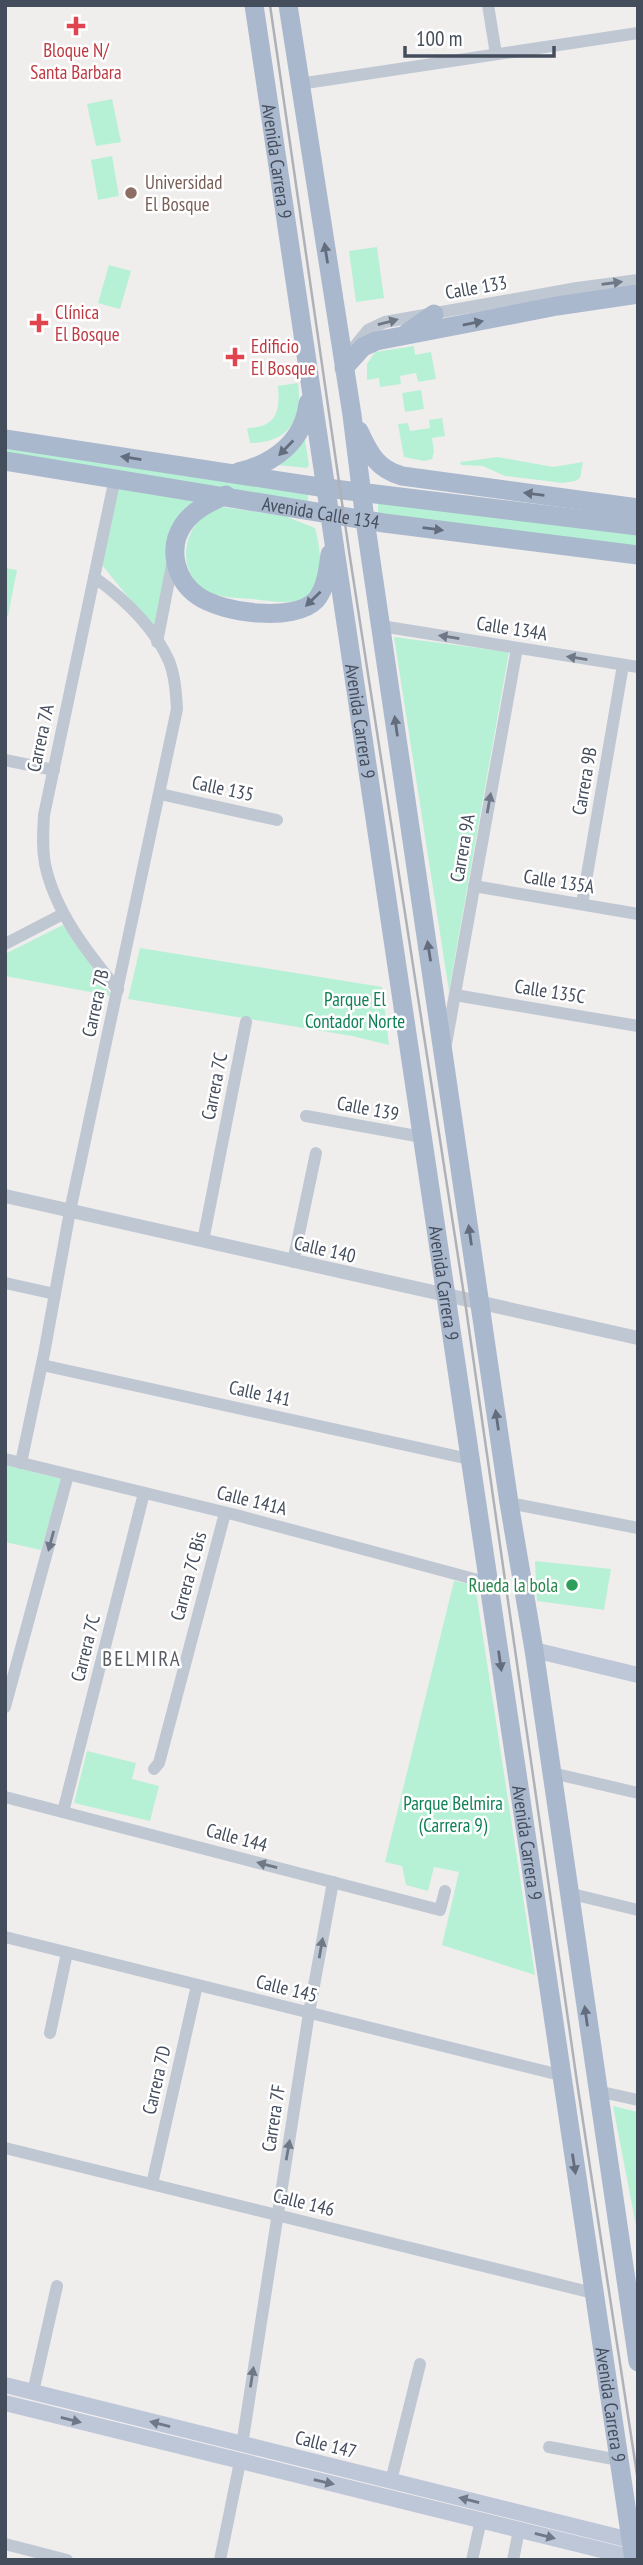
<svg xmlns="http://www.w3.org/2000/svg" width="643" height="2565" font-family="'PT Sans Narrow',sans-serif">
<rect width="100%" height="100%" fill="#f0eded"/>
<g fill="#b7f1d5">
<path d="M112 99 121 142 96 146 87 104Z"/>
<path d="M112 156 119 196 98 200 91 160Z"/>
<path d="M377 247 384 298 356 302 349 251Z"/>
<path d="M109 265 131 271 120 309 98 303Z"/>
<path d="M414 346 415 355 431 352 436 379 418 382 416 373 400 376 401 384 380 387 379 378 367 380V364L375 352Z"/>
<path d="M298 383C303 419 289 443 250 443L247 428C277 427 280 412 278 386Z"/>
<path d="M421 390 424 409 405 412 402 393Z"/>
<path d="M442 418 445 436 432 438 434 452 432 459 424 461 404 457 398 424 408 423 410 431 430 428 429 420Z"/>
<path d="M304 434 309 465 307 468 277 465Z"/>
<path d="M5 445 308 491V503L5 458Z"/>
<path d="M498 457 553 467 583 462 580 478 575 481 563 483 505 476 483 466 461 465 460 462Z"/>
<path d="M118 487 203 499 186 507 155 630 102 565Z"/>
<path d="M378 502 638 532V550L378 518Z"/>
<path d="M222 507 285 516 315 528C323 557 327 602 285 602 274 602 263 600 252 599 238 598 218 598 205 590 179 573 181 536 203 516 208 512 215 510 222 507Z"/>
<path d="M5 568 17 570 8 616 5 615Z"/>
<path d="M394 637 509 652 449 991Z"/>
<path d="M63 925 112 996 5 976V954Z"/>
<path d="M140 948 382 987 389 1045 352 1036 128 999Z"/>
<path d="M5 1465 62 1479 41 1550 5 1542Z"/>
<path d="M535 1561 611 1569 604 1610 537 1601Z"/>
<path d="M454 1581 475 1585 535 1975 442 1945 459 1872 434 1867 428 1891 406 1885 402 1866 385 1862Z"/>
<path d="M87 1751 136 1763 132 1779 159 1786 150 1821 74 1803Z"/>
<path d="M613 2106 638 2112V2236Z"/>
</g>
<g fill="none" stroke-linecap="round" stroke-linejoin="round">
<g stroke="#bfc7d3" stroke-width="12">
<path d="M488 5 496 54"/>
<path d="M299 84 638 33"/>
<path d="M350 352 368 330 385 322 577 288 638 280"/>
<path d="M115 478 44 815C43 832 42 848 45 864 55 912 88 953 118 990"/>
<path d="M381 626 638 667"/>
<path d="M157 642 173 560"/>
<path d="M5 760 54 770"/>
<path d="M160 794 277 820"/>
<path d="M474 886 638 914"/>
<path d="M582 904 623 665"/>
<path d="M5 944 63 914"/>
<path d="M455 995 638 1026"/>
<path d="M446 1044 517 648"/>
<path d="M306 1116 422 1137"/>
<path d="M203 1241 246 1022"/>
<path d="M293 1262 316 1153"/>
<path d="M5 1283 55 1294"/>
<path d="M42 1365 469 1459"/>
<path d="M5 1459 236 1515 489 1583"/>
<path d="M21 1463 44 1354 70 1211 177 709C176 693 175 676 169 661 154 627 123 598 94 577"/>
<path d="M509 1503 638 1528"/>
<path d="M5 1707 68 1475"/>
<path d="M154 1769 159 1763 225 1513"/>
<path d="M552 1773 638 1793"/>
<path d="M5 1797 440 1910 445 1891"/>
<path d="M63 1812 144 1493"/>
<path d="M568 1893 638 1910"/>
<path d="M5 1937 560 2075"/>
<path d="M50 2033 67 1953"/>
<path d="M597 2091 638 2100"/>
<path d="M5 2148 593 2293"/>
<path d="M152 2184 197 1985"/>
<path d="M33 2392 57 2286"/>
<path d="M242 2445 309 2013 333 1882"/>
<path d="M549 2447 619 2460"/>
<path d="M391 2481 420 2364"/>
<path d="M5 2544 67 2560"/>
<path d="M220 2560 240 2462"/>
<path d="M472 2560 481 2520"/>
<path d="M513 2560 519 2530"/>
</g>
<path stroke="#bfc7d3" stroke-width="14" d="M5 1196 638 1338"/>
<g stroke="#bec7d8" stroke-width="16">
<path d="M534 1650 638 1675"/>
<path d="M5 2385 638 2542"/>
<path d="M5 2403 638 2559"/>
</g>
<g stroke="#aab8ce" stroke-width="19">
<path id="s1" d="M254 5 634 2560"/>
<path d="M288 5 352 415 365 520 509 1503 534 1650 638 2362"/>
<path d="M407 333 434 314"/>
<path d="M344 368 363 347 376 341 557 306 638 294"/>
<path d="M359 431C369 453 377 469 402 476L638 508"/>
<path d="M5 439 326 488 638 526"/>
<path id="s2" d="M5 461 384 523 638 555"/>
<path d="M238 472C274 464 304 441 308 403"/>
<path d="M226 495C210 502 193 510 183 525 167 549 176 581 198 596 222 613 294 623 316 600 326 588 328 570 330 554"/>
</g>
<path stroke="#afb1b8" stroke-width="2.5" d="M270 5 349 551 466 1308 577 2082 638 2481"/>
</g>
<defs><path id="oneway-solid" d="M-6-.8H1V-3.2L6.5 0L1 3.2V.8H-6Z" transform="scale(1.75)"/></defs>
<g fill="#636d7e">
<use href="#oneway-solid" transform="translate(326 253) rotate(-99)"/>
<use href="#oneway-solid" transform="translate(473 323) rotate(-11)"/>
<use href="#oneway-solid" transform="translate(286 448) rotate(134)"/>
<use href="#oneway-solid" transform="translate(131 458) rotate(-171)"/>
<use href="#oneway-solid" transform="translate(534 494) rotate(-173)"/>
<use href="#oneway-solid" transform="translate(433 529) rotate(7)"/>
<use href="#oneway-solid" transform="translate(313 599) rotate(136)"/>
<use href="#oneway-solid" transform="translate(396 726) rotate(-98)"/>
<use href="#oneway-solid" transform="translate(429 951) rotate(-99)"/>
<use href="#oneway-solid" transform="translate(470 1235) rotate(-98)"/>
<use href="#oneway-solid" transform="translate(497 1420) rotate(-98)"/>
<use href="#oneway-solid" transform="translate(500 1661) rotate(82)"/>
<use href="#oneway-solid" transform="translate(586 2016) rotate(-98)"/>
<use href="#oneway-solid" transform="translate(574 2164) rotate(81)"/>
</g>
<g fill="#6f7886">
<use href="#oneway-solid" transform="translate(612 283) rotate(-8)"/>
<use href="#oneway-solid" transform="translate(388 322) rotate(-15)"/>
<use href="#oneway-solid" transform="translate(449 637) rotate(-171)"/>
<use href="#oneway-solid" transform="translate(577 658) rotate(-171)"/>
<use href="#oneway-solid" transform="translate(489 803) rotate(-80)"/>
<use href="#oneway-solid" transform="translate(51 1541) rotate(105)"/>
<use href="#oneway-solid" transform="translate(267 1865) rotate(-165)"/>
<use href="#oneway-solid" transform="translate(321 1948) rotate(-80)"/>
<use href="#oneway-solid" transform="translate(288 2150) rotate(-80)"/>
<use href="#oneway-solid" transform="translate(252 2377) rotate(-81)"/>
</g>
<g fill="#6f7887">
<use href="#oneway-solid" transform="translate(71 2420) rotate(14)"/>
<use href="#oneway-solid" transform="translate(160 2424) rotate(-166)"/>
<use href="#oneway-solid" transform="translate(324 2482) rotate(13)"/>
<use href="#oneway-solid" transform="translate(469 2500) rotate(-166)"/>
<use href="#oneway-solid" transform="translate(545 2536) rotate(14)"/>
</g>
<g fill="#e0444e" stroke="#fff" stroke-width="2.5">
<path d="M72.5 15.5h7v7h7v7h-7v7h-7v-7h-7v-7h7z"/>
<path d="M35.5 312.5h7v7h7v7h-7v7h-7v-7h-7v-7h7z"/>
<path d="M231.5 346.5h7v7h7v7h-7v7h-7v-7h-7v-7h7z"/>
</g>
<circle fill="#8d6e63" stroke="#fff" stroke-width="2.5" cx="131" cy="193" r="7"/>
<circle fill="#2e9e5b" stroke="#fff" stroke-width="2.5" cx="572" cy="1585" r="7"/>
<g text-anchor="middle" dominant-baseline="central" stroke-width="5" stroke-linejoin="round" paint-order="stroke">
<g font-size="19" fill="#be3a42" stroke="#fff" text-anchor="start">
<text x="76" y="50" text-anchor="middle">Bloque N/<tspan x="76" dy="22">Santa Barbara</tspan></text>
<text x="55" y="312">Clínica<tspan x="55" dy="22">El Bosque</tspan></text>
<text x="251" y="346">Edificio<tspan x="251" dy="22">El Bosque</tspan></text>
</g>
<g font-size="19" fill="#444d5c" stroke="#fff">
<text stroke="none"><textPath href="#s1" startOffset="158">Avenida Carrera 9</textPath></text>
<text transform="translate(476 287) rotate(-10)">Calle 133</text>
<text stroke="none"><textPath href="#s2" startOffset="320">Avenida Calle 134</textPath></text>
<text transform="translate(512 628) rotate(9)">Calle 134A</text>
<text stroke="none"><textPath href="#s1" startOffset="724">Avenida Carrera 9</textPath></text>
<text transform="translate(40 738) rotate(-78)">Carrera 7A</text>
<text transform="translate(584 781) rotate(-80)">Carrera 9B</text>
<text transform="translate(223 788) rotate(12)">Calle 135</text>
<text transform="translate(462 848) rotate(-80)">Carrera 9A</text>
<text transform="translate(559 881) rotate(9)">Calle 135A</text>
<text transform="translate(550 991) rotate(9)">Calle 135C</text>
<text transform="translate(95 1003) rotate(-78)">Carrera 7B</text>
<text transform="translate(214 1086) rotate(-79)">Carrera 7C</text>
<text transform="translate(368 1108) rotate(11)">Calle 139</text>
<text transform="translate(325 1249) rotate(13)">Calle 140</text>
<text stroke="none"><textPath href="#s1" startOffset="1292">Avenida Carrera 9</textPath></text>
<text transform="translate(260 1393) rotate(12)">Calle 141</text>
<text transform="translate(252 1500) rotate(14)">Calle 141A</text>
<text transform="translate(188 1576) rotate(-75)">Carrera 7C Bis</text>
<text transform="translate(85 1648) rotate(-76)">Carrera 7C</text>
<text transform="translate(237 1837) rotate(15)">Calle 144</text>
<text stroke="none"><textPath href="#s1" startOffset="1858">Avenida Carrera 9</textPath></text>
<text transform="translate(287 1988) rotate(14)">Calle 145</text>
<text transform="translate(156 2080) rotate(-77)">Carrera 7D</text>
<text transform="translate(273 2118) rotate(-81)">Carrera 7F</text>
<text transform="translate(304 2202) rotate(14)">Calle 146</text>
<text stroke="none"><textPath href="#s1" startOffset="2426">Avenida Carrera 9</textPath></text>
<text transform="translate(326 2444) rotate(14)">Calle 147</text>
</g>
<g font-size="19" fill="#785e54" stroke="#fff" text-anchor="start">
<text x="145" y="182">Universidad<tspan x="145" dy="22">El Bosque</tspan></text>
</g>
<g font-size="19" fill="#108157" stroke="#fff">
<text x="355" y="999">Parque El<tspan x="355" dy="22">Contador Norte</tspan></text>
<text x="453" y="1803">Parque Belmira<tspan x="453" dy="22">(Carrera 9)</tspan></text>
</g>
<g font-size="19" fill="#27864d" stroke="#fff" text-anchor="end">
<text x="558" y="1585">Rueda la bola</text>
</g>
<g font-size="21" letter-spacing="2" fill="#595c62" stroke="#fff">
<text x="142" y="1658">BELMIRA</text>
</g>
</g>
<rect width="643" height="2565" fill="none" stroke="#444d5c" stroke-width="14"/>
<path d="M405 46v10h149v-10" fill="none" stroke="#444d5c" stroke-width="3.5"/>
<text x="416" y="46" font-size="21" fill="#444d5c" stroke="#ffffff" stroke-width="5" paint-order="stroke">100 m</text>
</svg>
